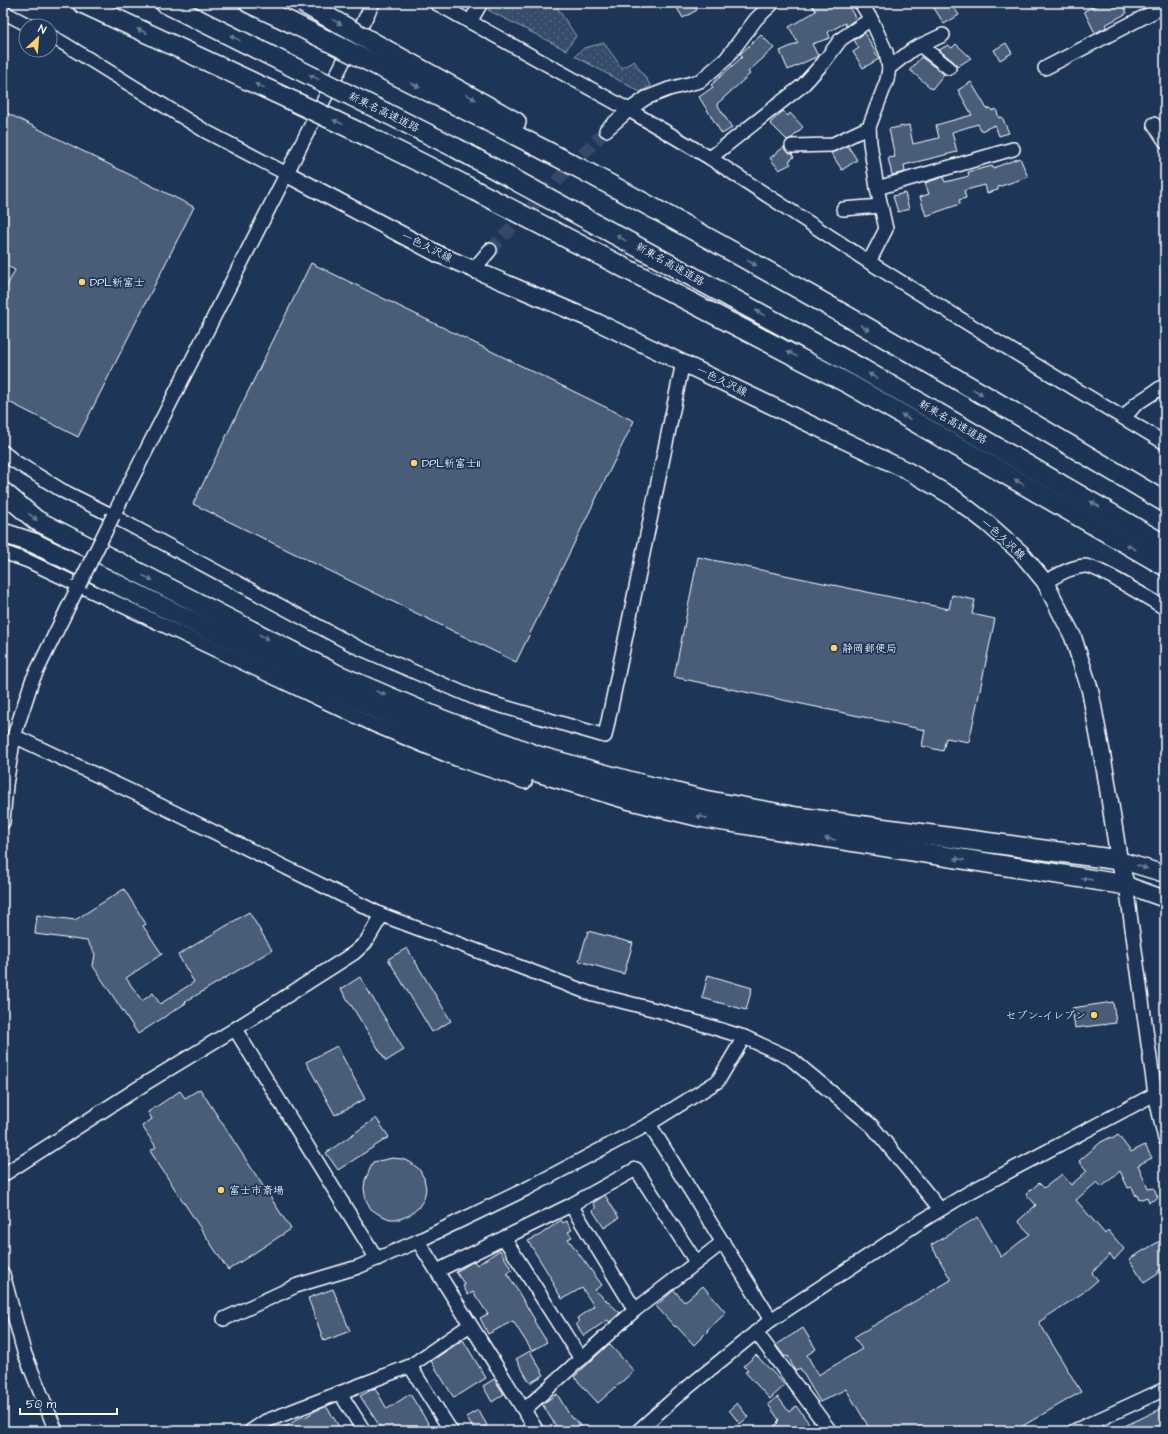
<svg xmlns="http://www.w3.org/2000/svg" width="1168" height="1434" font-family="'Architects Daughter','Klee One',sans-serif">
<defs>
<pattern id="grass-dots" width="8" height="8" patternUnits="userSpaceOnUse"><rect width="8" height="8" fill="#364b69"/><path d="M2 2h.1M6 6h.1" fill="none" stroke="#546680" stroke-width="1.8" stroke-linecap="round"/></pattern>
</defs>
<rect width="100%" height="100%" fill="#1d3557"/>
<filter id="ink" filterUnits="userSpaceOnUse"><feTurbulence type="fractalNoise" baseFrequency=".025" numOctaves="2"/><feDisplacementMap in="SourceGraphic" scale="8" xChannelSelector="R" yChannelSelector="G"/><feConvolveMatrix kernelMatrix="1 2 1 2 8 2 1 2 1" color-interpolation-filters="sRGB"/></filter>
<g filter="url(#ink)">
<g fill="url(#grass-dots)" stroke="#9aa5b4">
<path d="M495 3H554L576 36 566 50 488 10Z"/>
<path d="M604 43 622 68 634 61 651 86 640 92 575 56 584 48Z"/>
</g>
<g fill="#4a5d79" stroke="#fff">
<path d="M674 3H693L697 10 683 18Z"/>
<path d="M810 3H847L856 19 846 26 845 23 828 32 830 38 812 44 818 56 788 70 780 51 798 43 789 27 816 11Z"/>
<path d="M931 3H951L959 15 944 24Z"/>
<path d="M1102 3H1122L1127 13 1105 25 1107 27 1095 33 1084 11Z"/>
<path d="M865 33 879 59 863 68 853 52 859 48 854 40Z"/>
<path d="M761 35 774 48 748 72 750 74 717 104 732 128 722 134 699 97 713 87 711 85 742 57 740 54Z"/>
<path d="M1006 43 1012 53 1000 60 994 50Z"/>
<path d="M956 44 971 58 957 67 954 62 939 50 948 45 952 48Z"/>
<path d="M921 57 944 74 932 89 910 70Z"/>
<path d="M971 82 987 109 991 108 992 111 996 109 999 118 1002 117 1009 133 999 136 995 125 981 131 978 124 952 132 957 152 904 165 905 172 892 175 888 158 895 157 889 129 909 125 913 144 939 138 936 125 972 115 958 90Z"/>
<path d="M3 111 194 207 78 437 3 399V294L15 270 3 264Z"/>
<path d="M783 111 788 116 790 113 803 127 792 138 787 140 770 123Z"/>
<path d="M848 146 857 160 842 170 831 153Z"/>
<path d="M784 147 785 150 792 154 794 157 789 161 791 164 779 170 770 158Z"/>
<path d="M1020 158 1028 177 998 187V190L987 193 985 185 966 190 964 191 966 198 959 200 960 204 926 216 920 197 929 194 925 183 943 177 945 182 969 176 968 172 992 166 993 168Z"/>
<path d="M905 193 909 209 898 212 893 196Z"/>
<path d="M311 263 634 421 516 662 193 504Z"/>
<path d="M698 557 949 609 952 595 975 600 972 614 995 619 969 742 946 738 943 751 922 746 925 730 674 677Z"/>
<path d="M124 889 146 924 143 926 162 954 126 978 142 1001 153 993 160 1004 194 982 178 955 249 912 272 950 185 1002 186 1003 138 1034 93 966 95 954 87 941 35 934 37 915 75 920Z"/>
<path d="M588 931 633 943 624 974 579 961Z"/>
<path d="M407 948 451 1021 432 1032 388 959Z"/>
<path d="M708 975 752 988 746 1010 702 998Z"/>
<path d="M360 977 404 1050 386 1061 341 989Z"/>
<path d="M1113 1002 1116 1023 1075 1028 1072 1008Z"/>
<path d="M337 1046 365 1099 335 1115 306 1062Z"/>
<path d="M200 1089 291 1229 228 1270 150 1151 156 1147 142 1126 152 1119 148 1112 180 1091 185 1098Z"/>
<path d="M376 1118 389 1137 338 1170 326 1153Z"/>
<path d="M1118 1135 1131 1152 1145 1145 1152 1158 1138 1165 1148 1189 1154 1188 1158 1198 1149 1202 1147 1197 1139 1200 1137 1195 1136 1196 1132 1187 1128 1188 1120 1171 1102 1187 1097 1182 1076 1200 1105 1234 1108 1230 1124 1249 1114 1260 1110 1254 1092 1273 1098 1280 1084 1292 1039 1322 1081 1392 1014 1431H871L846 1389 820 1402 800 1368 795 1371 788 1356 785 1357 776 1345 803 1328 816 1349 807 1355 818 1375 862 1349 854 1337 951 1280 931 1245 978 1217 1001 1257 1030 1234 1018 1221 1036 1205 1026 1194 1039 1183 1044 1188 1062 1174 1071 1185 1087 1171 1079 1161 1101 1142 1111 1137 1112 1139Z"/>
<path d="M393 1158 402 1159 410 1162 419 1169 424 1178 426 1189 424 1199 418 1208 410 1215 400 1219H390L380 1215 371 1209 366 1200 364 1189 365 1180 373 1162Z"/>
<path d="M605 1195 619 1218 604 1228 593 1211 596 1208 593 1203Z"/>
<path d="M561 1220 563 1223 566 1221 572 1230 568 1232 572 1237 568 1239 602 1285 595 1290 620 1313 610 1322 607 1320 584 1336 576 1324 579 1322 577 1318 594 1306 582 1288 562 1299 553 1284 554 1283 528 1241 540 1235Z"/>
<path d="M1160 1241 1165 1253V1267L1158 1271V1274L1144 1283 1129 1259Z"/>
<path d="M500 1250 512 1270 507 1273 535 1320 534 1321 547 1342 532 1351 513 1321 488 1334 480 1318 488 1314 473 1292 468 1295 463 1286 465 1285 456 1272 474 1261 477 1265Z"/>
<path d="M703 1286 726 1313 707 1330 708 1331 694 1345 676 1326 675 1327 656 1306 674 1290 684 1302Z"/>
<path d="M333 1289 350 1331 324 1341 308 1298Z"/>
<path d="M463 1340 486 1378 454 1398 431 1361Z"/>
<path d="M609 1344 634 1371 598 1403 574 1377Z"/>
<path d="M530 1351 544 1375 530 1383 516 1359Z"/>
<path d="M756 1355 785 1385 770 1399 745 1372 748 1370 744 1366Z"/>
<path d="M494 1379 504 1394 492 1402 483 1386Z"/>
<path d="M375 1388 387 1409 410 1394 433 1431H383L360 1396Z"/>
<path d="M557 1394 572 1419 574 1418 585 1431H559L542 1404Z"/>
<path d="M778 1397 789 1412 796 1406 815 1431H800L796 1426 789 1431H767L778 1423 777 1422 779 1420 768 1404Z"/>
<path d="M737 1403 748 1417 740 1424 729 1410Z"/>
<path d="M326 1406 342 1431H278L303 1416 304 1418 315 1411Z"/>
<path d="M1165 1407V1431H1114Z"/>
<path d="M478 1410 487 1425 478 1431H475L466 1417Z"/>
</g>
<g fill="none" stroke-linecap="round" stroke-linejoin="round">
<path stroke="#344968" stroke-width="13" stroke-dasharray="13 6" stroke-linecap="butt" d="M490 250 606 130"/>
<g stroke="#fff" stroke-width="16">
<g id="minor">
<path d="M436 3 629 110 710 158 869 262 996 341 1165 443"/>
<path d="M861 3 872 21 886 52 889 68 887 80 869 127 870 143 877 188 886 229 869 262"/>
<path d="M3 12 30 26"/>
<path d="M470 22 481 3"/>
<path d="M50 36 63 43 205 131 287 174"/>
<path d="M921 46 949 68"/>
<path d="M889 68 913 49 943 35"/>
<path d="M1045 68 1165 6"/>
<path d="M1154 124 1165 141"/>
<path d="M606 130 629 110 646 98 669 89 700 81 726 59 756 19 773 3"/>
<path d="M792 146 831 145 869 127"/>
<path d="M710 158 803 85 823 63 841 39 871 19"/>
<path d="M877 188 1013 149"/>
<path d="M843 209 881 206"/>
<path d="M474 269 490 250"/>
<path d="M1124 418 1136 404 1165 385"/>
<path d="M3 452 14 461 63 491 113 516 357 647 477 699 605 736 683 362"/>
<path d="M113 516 373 3"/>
<path d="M3 552 28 561 374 725 456 759 525 782"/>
<path d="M1045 582C1058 575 1070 567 1085 566 1095 565 1153 601 1165 608"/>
<path d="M14 736 143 797 382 915 589 993 660 1011 744 1037 790 1058 872 1126 940 1209"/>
<path d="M3 822 6 785 14 736 32 681 79 585"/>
<path d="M1126 885 1155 1094 1165 1139"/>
<path d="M235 1029 377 1259"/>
<path d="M649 1124 771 1320"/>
<path d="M3 1175 146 1083 235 1029 354 953 366 942 382 915"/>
<path d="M571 1205 635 1310"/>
<path d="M504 1238 581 1359"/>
<path d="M418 1241 537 1431"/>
<path d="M437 1271 571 1205 636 1169 696 1262"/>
<path d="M3 1274 24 1352 56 1431"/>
<path d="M224 1319 298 1285 358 1267 418 1241 528 1188 649 1124 718 1081 744 1037"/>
<path d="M756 1332 830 1431"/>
<path d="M410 1366 451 1431"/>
<path d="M340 1393 364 1431"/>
<path d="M524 1410 635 1310 723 1242"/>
<path d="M251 1431 266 1421 410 1366 470 1325"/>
<path d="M638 1431 676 1397 771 1320 915 1225 968 1193 1155 1094"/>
<path d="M1074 1431 1165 1389"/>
</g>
</g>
<g stroke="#fff" stroke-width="19">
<g id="major">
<path d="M287 174 440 255 597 322 908 471 953 497 987 523 1021 553 1045 582 1073 637 1090 690 1106 776 1119 860 1126 885 1165 899"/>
<path d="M1119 860 1165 874"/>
</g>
</g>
<g stroke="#fff" stroke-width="22">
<g id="highway">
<path d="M82 3 295 102"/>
<path d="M165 3 295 68"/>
<path d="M249 3 290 22"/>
<path d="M388 51 516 122"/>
<path d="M380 67C447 101 515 134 581 169 779 275 973 387 1165 502"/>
<path d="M386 113 456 148 862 369 1165 545"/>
<path d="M373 139 443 174 849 384 1165 566"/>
<path d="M3 492 36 520 336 674 443 720 538 756 629 781 704 800 797 817 1119 860"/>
<path d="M3 533 34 543 177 614 331 688 439 737 534 771 627 799 705 818 1126 885"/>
</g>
</g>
<use href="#minor" stroke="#1d3557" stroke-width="13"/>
<use href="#major" stroke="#1d3557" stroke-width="16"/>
<use href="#highway" stroke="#1d3557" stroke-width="19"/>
<g stroke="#fff" stroke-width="16" stroke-linecap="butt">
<path id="minor-bridge" d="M79 585 113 516"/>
</g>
<g stroke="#fff" stroke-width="22" stroke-linecap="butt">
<g id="highway-bridge">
<path d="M303 3 388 51"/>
<path d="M290 22 380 67"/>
<path d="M295 68 386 113"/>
<path d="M295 102 373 139"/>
</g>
</g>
<use href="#minor-bridge" stroke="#1d3557" stroke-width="13"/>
<use href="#highway-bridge" stroke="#1d3557" stroke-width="19"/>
</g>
<defs><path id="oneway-solid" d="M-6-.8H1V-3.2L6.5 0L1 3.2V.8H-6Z"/></defs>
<g fill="#6c7c92">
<use href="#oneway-solid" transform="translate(337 22) rotate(29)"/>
<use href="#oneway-solid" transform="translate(142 31) rotate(-155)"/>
<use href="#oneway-solid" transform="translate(235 38) rotate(-154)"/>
<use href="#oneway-solid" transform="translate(314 77) rotate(-154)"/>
<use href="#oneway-solid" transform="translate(415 85) rotate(27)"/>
<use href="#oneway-solid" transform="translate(260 86) rotate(-155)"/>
<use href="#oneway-solid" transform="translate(471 97) rotate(29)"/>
<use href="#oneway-solid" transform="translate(338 122) rotate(-155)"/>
<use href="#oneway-solid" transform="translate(621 238) rotate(-151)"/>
<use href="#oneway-solid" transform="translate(752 263) rotate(30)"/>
<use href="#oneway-solid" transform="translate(760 313) rotate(-151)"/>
<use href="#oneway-solid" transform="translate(865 328) rotate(30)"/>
<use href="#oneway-solid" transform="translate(792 354) rotate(-153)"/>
<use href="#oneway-solid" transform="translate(873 376) rotate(-150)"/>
<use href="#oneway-solid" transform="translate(978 392) rotate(30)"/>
<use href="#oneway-solid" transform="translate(906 417) rotate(-150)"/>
<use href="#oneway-solid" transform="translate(1019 482) rotate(-150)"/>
<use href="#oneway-solid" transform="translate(1095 504) rotate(-150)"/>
<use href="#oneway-solid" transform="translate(33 517) rotate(37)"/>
<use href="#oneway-solid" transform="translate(1131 547) rotate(-150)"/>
<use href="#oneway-solid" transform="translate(148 578) rotate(27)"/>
<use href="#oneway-solid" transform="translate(264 637) rotate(27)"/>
<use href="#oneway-solid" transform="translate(381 693) rotate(23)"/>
<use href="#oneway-solid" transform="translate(702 817) rotate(-167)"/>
<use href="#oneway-solid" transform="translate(830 839) rotate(-171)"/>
<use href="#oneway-solid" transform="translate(959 859) rotate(-171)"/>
<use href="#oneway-solid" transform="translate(1142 867) rotate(17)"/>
<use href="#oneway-solid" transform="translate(1087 879) rotate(-171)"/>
</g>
</g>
<g fill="#ffd166" stroke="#1d3557" stroke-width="1.5">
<circle cx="82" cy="282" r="4"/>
<circle cx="414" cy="463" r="4"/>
<circle cx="834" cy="648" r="4"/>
<circle cx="1094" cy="1015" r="4"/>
<circle cx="221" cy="1190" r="4"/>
</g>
<g text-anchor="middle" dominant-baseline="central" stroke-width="3.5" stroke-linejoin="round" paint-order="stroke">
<g font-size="11" fill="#fff" stroke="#1d3557">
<text transform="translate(384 112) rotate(26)">新東名高速道路</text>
<text transform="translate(427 247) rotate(26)">一色久沢線</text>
<text transform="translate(670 264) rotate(29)">新東名高速道路</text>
<text transform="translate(722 381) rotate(26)">一色久沢線</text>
<text transform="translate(953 422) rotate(30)">新東名高速道路</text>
<text transform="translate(1003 539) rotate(42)">一色久沢線</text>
</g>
<g font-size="11" fill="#fff" stroke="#1d3557" text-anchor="start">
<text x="90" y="282">DPL新富士</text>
<text x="422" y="463">DPL新富士II</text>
<text x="842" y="648">静岡郵便局</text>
<text x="1086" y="1015" text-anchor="end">セブン-イレブン</text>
<text x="229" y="1190">富士市斎場</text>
</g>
</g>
<rect width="1168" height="1434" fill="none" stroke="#1d3557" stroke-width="16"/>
<rect x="8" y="8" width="1152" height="1418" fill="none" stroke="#fff" stroke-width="1.5" filter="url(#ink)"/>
<g transform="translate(38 38) rotate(26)"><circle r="19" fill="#1d3557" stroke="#77869a"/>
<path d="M0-3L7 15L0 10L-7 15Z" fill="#ffd166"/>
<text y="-6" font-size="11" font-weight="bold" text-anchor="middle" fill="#ffffff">N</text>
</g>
<path d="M20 1408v6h97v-6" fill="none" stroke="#ffffff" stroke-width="2"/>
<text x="26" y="1408" font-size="12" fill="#ffffff" stroke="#1d3557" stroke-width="3" paint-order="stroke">50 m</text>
</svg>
